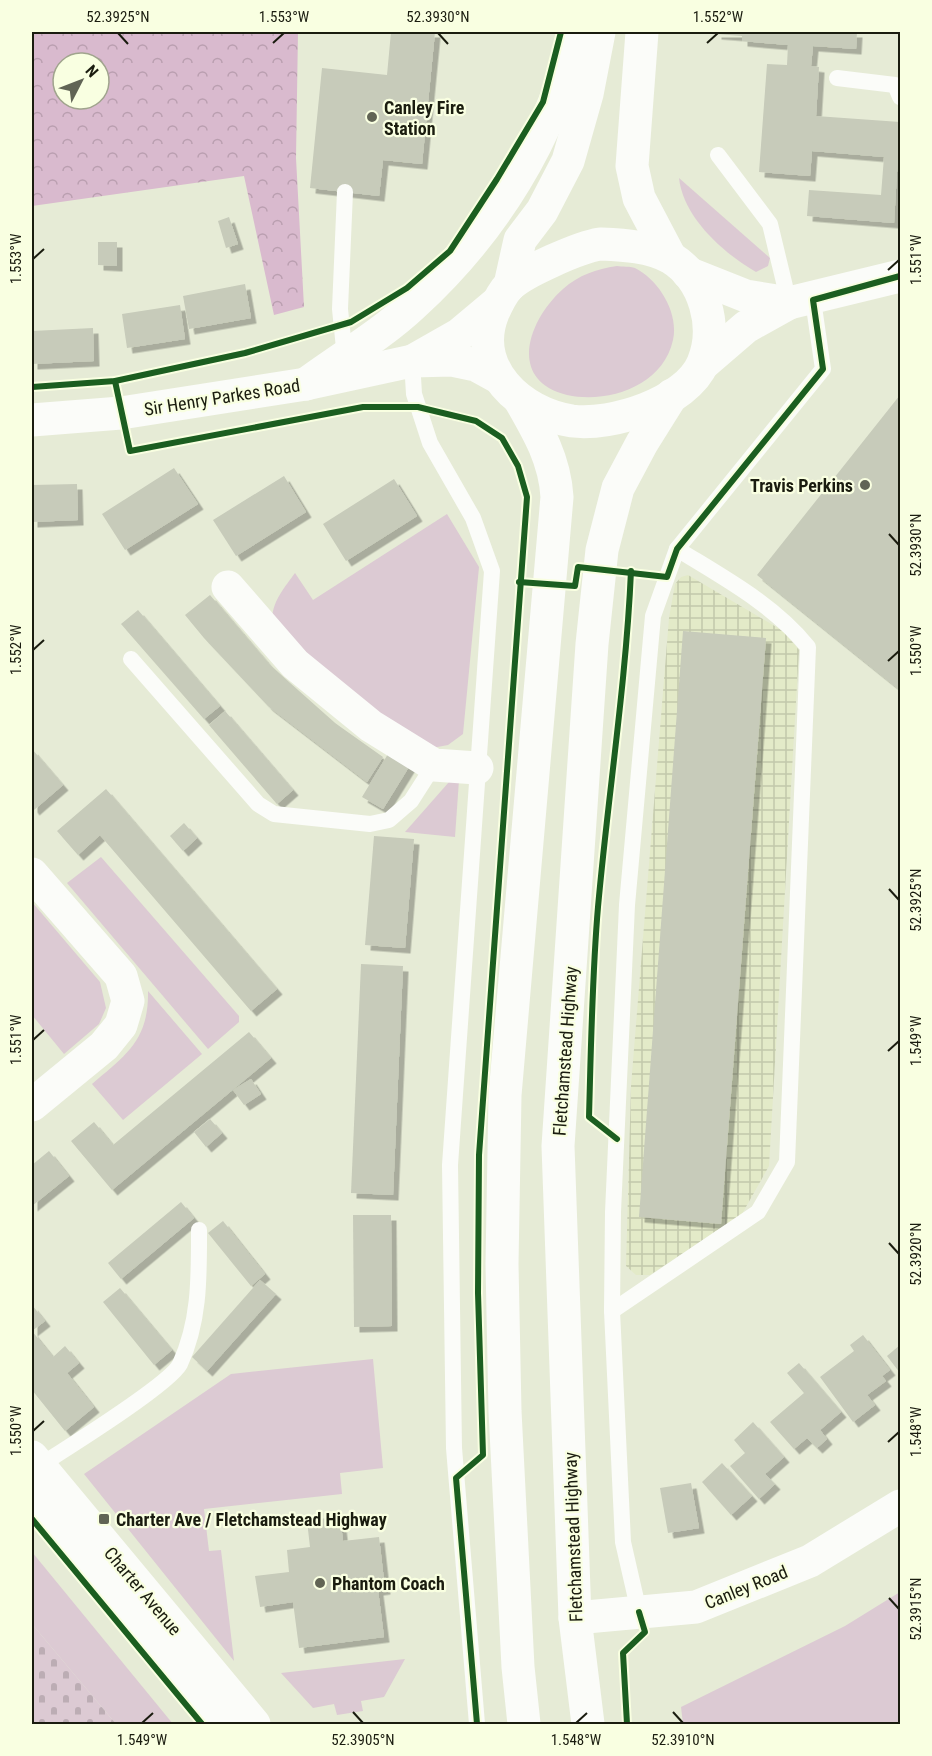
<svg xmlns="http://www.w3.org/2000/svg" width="932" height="1756" font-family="'Roboto Condensed',sans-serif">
<defs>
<pattern id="industrial-grid" width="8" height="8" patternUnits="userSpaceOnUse" patternTransform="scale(1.5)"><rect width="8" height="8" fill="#e3eac8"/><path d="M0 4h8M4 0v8" fill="none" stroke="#c2c8ab"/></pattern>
<pattern id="forest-crowns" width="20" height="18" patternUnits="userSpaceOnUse" patternTransform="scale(1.5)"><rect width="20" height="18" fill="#d9bace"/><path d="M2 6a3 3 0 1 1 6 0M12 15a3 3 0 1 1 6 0" fill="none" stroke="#ba9fb0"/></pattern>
<pattern id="cemetery-stones" width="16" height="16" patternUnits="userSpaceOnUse" patternTransform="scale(1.5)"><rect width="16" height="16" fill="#dccad3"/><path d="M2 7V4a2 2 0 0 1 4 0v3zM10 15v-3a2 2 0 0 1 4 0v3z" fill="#bcadb4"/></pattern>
<filter id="shadow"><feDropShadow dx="5.5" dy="5.5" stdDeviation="0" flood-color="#0004"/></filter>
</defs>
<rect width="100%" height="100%" fill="#e6ebd6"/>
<path fill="url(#industrial-grid)" d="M688 575 783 631 799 650 769 1166 742 1214 650 1275H636L626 1266 631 1086 669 618 675 584 681 577Z"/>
<g fill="#dccad3">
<path d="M679 178 770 258 768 266 756 272C723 253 683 217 679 178Z"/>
<path d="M617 266C622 267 630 266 635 268 659 280 679 313 673 340 663 386 608 404 567 395 506 380 529 319 563 289 579 275 596 269 617 266Z"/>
<path d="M447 514 479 567 463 734 448 745 432 748 368 712 272 619C273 600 285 587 295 573L313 600Z"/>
<path d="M459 780 455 837 405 832 449 782Z"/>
<path d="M101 857 239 1016V1022L208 1049 67 883Z"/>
<path d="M32 902 100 982 106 1008 99 1024 64 1054 32 1015Z"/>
<path d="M148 991 202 1054 123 1120 92 1084C126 1055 149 1040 148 991Z"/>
<path d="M373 1359 383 1468 340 1473 342 1494 204 1509 209 1551 221 1550 234 1661 84 1474 231 1374Z"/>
<path d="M32 1552 173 1724H116L32 1624Z"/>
<path d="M900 1592V1724H683L681 1707 845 1626Z"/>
<path d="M405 1659 384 1697 361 1701 363 1711 337 1715 334 1704 313 1708 281 1673Z"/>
</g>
<path fill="url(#forest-crowns)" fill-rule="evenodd" d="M32 32H298L296 158 304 307 274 315 244 176 32 206ZM63 63H99V99H63Z"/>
<path fill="url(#cemetery-stones)" d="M32 1624 116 1724H32Z"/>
<g fill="#c7cbba" filter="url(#shadow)">
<path d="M391 32H435L422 164 383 160 379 196 310 188 322 68 387 75Z"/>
<path d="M716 32H857L856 49 813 46 811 66 819 67 816 116 900 122 894 223 807 216 809 190 881 195 884 157 812 151 810 176 759 172 767 64 787 65 788 45 742 41V36L716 34Z"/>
<path d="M229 217 238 244 226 248 218 221Z"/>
<path d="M98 242H117V266L98 265Z"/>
<path d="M245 284 251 318 189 329 183 296Z"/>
<path d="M180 305 185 339 127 348 122 314Z"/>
<path d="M93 328 94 361 32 364V331Z"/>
<path d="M900 395V690L757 575Z"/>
<path d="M174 468 198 504 125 550 102 514Z"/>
<path d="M284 476 306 512 236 556 213 520Z"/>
<path d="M394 479 417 516 346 561 323 524Z"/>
<path d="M77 484 78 520 32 522V485Z"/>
<path d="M210 595 268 663 290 683 335 723 383 757 367 782 268 706 204 638 185 615Z"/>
<path d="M138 610 220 706 204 719 121 624Z"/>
<path d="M683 631 766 638 721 1224 639 1217Z"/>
<path d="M225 711 293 790 277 804 209 725Z"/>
<path d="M32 749 63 785 34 810 32 807Z"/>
<path d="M391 749 412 762 383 809 362 797Z"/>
<path d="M106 789 277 989 251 1011 100 835 78 855 57 831Z"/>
<path d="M184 823 197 838 183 851 170 836Z"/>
<path d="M374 836 414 839 405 948 365 945Z"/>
<path d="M361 964 403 966 393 1195 351 1193Z"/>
<path d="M249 1032 271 1058 112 1190 71 1141 94 1122 113 1145Z"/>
<path d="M251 1079 261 1094 244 1105 233 1090Z"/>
<path d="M210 1119 222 1133 206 1147 194 1132Z"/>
<path d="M49 1151 69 1176 32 1206V1165Z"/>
<path d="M181 1202 194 1218 121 1279 108 1263Z"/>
<path d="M353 1215H391L392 1326 354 1327Z"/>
<path d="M223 1221 265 1274 251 1286 208 1233Z"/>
<path d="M260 1280 276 1294 207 1371 192 1357Z"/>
<path d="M120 1288 172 1350 154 1365 103 1302Z"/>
<path d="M32 1305 45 1321 32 1331 53 1357 65 1346 79 1363 67 1373 94 1407 65 1431 32 1390Z"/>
<path d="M863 1335 890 1370 882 1376 886 1381 867 1395 875 1405 853 1422 820 1377 854 1351 850 1345Z"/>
<path d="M900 1345V1373L887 1356Z"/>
<path d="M799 1363 841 1412 820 1430 827 1439 817 1448 807 1438 794 1449 770 1422 804 1393 787 1373Z"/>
<path d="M753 1422 784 1457 765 1474 775 1484 759 1499 730 1466 745 1453 734 1440Z"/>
<path d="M722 1463 752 1496 731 1515 702 1482Z"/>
<path d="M691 1483 699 1528 668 1533 660 1488Z"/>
<path d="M340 1516 343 1541 379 1537 385 1589 378 1590 384 1637 299 1648 293 1602 260 1607 255 1576 289 1572 287 1550 310 1547 307 1521Z"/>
</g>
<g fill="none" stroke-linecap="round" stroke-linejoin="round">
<g stroke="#fbfcf9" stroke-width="16">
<path d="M837 78 895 85 900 97"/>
<path d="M718 155 770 224 789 303"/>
<path d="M345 192 340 309 345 358"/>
<path d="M412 361 414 394 430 443 473 518 492 571 450 1165 454 1448 477 1724"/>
<path d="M131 659 258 804 274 814 370 824 389 820 411 801 434 765"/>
<path d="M612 1311 758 1212 787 1162 808 647C773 604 724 578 677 549"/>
<path d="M39 1466C64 1450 170 1384 180 1364 200 1321 199 1276 199 1230"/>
<path d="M639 1612 623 1542 612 1311 613 1212 627 905 653 616 677 549 823 369 813 300"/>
</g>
<g stroke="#fbfcf9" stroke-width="33">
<path d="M688 273 746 296 789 303 900 276"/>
<path d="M703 364 746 327 789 303"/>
<path d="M228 587 295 664 371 726 434 765 477 768"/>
<path d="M32 874 121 976 128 1001 121 1025 104 1046 32 1105"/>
<path d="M575 1618 696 1607 810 1561 900 1506"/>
</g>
<g stroke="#fbfcf9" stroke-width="33">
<path d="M416 359 460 334 497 303"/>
<path d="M32 420 121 413 306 384 412 361 452 360 476 365 496 376"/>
<path d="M32 1457 254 1724"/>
<path d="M32 1495 223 1724"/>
</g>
<g stroke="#fbfcf9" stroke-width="33">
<path d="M642 32 632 166 639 198 670 257"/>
<path d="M600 244C623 245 650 246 671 258 705 279 718 327 703 363 686 403 612 426 572 421 520 413 471 368 493 313 497 304 502 293 509 286 523 272 580 247 600 244Z"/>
<path d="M510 285 520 240 542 211 568 161 587 94 599 32"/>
<path d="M306 384C341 358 381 335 413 305 494 231 551 138 577 32"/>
<path d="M520 400C538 431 555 460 557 497L505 1095 502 1264 505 1411 518 1667 524 1724"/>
<path d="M588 1724 575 1618 558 1146 592 644 602 550 618 488 642 443 672 395"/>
</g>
<g stroke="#f9ffe1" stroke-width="10">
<g id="cycleway">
<path d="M115 381 130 451 363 407H418L476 421 502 438 518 466 527 497 479 1155 478 1293 483 1455 456 1478 477 1724"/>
<path d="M32 387 115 381 245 353 351 322 407 288 450 251 497 179 543 102 561 32"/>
<path d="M519 582 575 586 578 567 667 577 677 549 823 369 813 300 900 276"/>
<path d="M617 1139 589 1117C591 1047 592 976 598 907 608 795 626 684 631 571"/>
<path d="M32 1519 202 1724"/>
<path d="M627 1724 623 1653 645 1632 639 1612"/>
</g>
</g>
<use href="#cycleway" stroke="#1b5e20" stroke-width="6"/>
</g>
<path fill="none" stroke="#1a1c0f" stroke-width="2" d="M118 33 128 44M438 33 448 44M273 43 284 33M707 43 718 33M33 259 44 249M888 270 899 260M889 534 899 545M33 650 44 640M888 661 899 651M889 889 899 900M33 1040 44 1030M888 1051 899 1041M889 1243 899 1254M33 1431 44 1421M888 1442 899 1432M889 1598 899 1609M353 1712 363 1723M673 1712 683 1723M142 1723 153 1713M576 1723 587 1713"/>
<g fill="#616455" stroke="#f9ffe1" stroke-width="2">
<circle cx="372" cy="117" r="6"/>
<circle cx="865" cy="485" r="6"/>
<rect x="98" y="1513" width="12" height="12" rx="3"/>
<circle cx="320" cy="1583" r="6"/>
</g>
<g text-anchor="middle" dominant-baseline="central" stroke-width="4.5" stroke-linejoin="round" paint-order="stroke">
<g font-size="18" font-weight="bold" fill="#1a1c0f" stroke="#f9ffe1" text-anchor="start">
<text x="384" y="107">Canley Fire<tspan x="384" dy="21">Station</tspan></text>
<text x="853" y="485" text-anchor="end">Travis Perkins</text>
<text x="116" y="1519">Charter Ave / Fletchamstead Highway</text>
<text x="332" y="1583">Phantom Coach</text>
</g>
<g font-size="18" fill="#1a1c0f" stroke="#f9ffe1">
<text transform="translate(222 397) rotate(-9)">Sir Henry Parkes Road</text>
<text transform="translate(565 1051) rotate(-86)">Fletchamstead Highway</text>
<text transform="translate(573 1537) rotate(-92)">Fletchamstead Highway</text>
<text transform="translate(746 1587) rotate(-22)">Canley Road</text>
<text transform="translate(143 1591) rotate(50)">Charter Avenue</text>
</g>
</g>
<rect width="932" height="1756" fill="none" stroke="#f9ffe1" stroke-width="66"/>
<g transform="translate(81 81) rotate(48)"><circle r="28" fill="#f9ffe1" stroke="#a0a48d" stroke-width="1.5"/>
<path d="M0-4.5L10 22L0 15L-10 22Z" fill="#616455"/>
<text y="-9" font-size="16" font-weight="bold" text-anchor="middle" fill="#1a1c0f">N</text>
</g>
<rect x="33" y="33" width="866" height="1690" fill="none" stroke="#1a1c0f" stroke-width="2"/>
<g font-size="15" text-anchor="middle" fill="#1a1c0f">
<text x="118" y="22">52.3925°N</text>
<text x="284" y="22">1.553°W</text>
<text x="438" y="22">52.3930°N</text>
<text x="718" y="22">1.552°W</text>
<text transform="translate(16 259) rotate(-90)" y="5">1.553°W</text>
<text transform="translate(916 260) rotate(-90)" y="5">1.551°W</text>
<text transform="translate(916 545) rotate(-90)" y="5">52.3930°N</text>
<text transform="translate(16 650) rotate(-90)" y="5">1.552°W</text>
<text transform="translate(916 651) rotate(-90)" y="5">1.550°W</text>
<text transform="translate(916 900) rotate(-90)" y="5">52.3925°N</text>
<text transform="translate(16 1040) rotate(-90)" y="5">1.551°W</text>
<text transform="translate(916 1041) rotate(-90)" y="5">1.549°W</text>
<text transform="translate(916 1254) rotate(-90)" y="5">52.3920°N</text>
<text transform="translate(16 1431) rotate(-90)" y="5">1.550°W</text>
<text transform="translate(916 1432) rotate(-90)" y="5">1.548°W</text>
<text transform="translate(916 1609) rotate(-90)" y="5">52.3915°N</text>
<text x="142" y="1745">1.549°W</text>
<text x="363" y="1745">52.3905°N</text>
<text x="576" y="1745">1.548°W</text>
<text x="683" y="1745">52.3910°N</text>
</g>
</svg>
